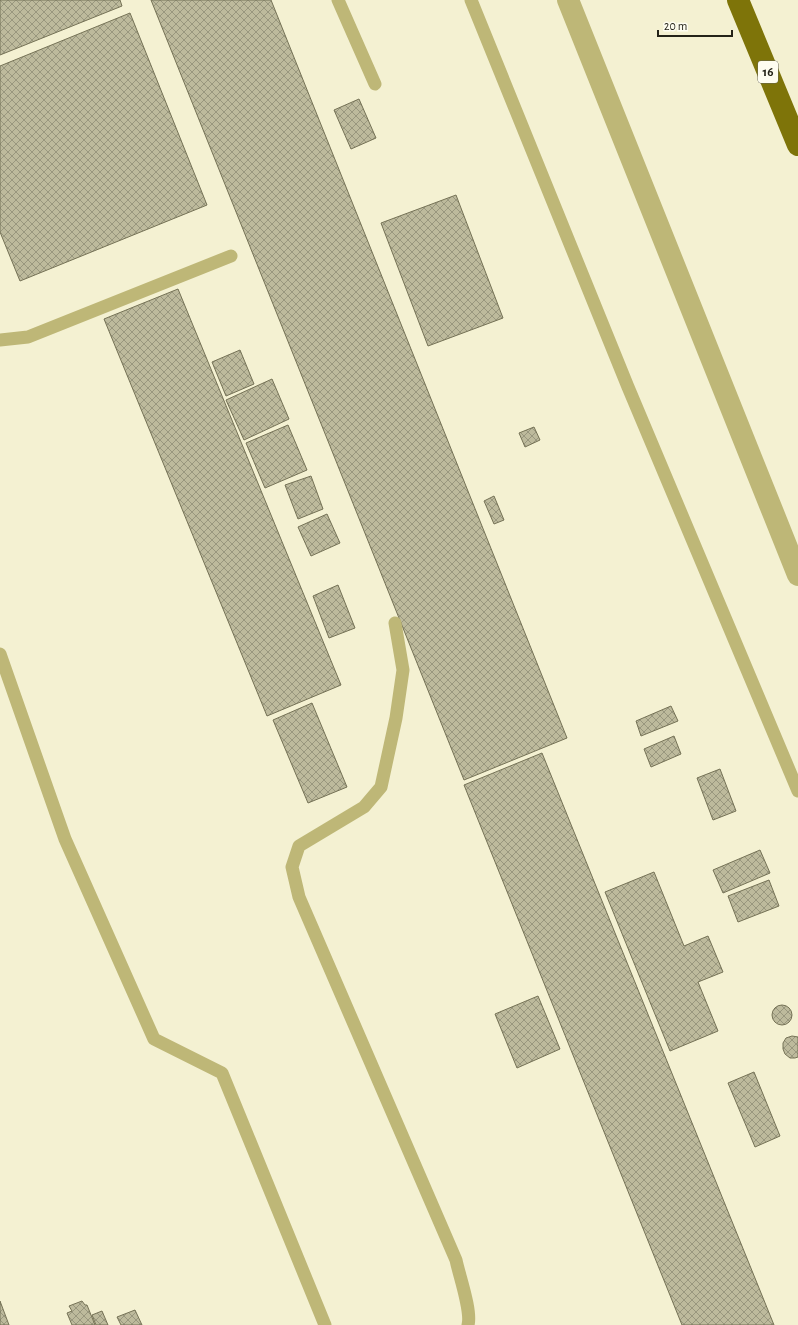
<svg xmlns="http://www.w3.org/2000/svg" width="798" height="1325" font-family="'Alegreya Sans',sans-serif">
<defs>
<pattern id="building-cross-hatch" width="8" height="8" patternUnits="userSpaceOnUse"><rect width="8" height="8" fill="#bdba9c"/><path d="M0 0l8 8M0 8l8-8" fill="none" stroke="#99977e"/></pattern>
</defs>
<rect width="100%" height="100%" fill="#f4f1d2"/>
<g fill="url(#building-cross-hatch)" stroke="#757256">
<path d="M0 0H120L122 6 0 55Z"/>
<path d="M151 0H271L567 738 464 780Z"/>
<path d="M130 13 207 205 20 281 0 232V66Z"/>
<path d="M359 99 376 138 351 149 334 110Z"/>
<path d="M456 195 503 318 428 346 381 223Z"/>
<path d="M178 289 341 685 267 716 104 319Z"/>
<path d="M240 350 254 384 226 396 212 362Z"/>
<path d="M272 379 289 419 244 440 226 400Z"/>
<path d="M288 425 307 470 265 488 246 443Z"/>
<path d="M534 427 540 440 525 447 519 433Z"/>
<path d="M311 476 323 509 298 519 285 485Z"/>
<path d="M494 496 504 520 494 524 484 501Z"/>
<path d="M327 514 340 543 311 556 298 527Z"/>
<path d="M338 585 355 628 329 638 313 596Z"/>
<path d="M312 703 347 787 308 803 273 720Z"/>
<path d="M671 706 678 721 641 736 636 721Z"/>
<path d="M674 736 681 754 651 767 644 749Z"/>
<path d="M542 753 774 1325H682L464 785Z"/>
<path d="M720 769 736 811 713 820 697 778Z"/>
<path d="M760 850 770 873 723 893 713 870Z"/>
<path d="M654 872 684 946 708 936 723 972 698 982 718 1031 670 1051 605 892Z"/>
<path d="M769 880 779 906 738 922 728 896Z"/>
<path d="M538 996 560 1049 517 1068 495 1014Z"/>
<circle cx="782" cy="1015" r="10"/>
<path d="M792 1036 798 1037V1057L795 1058H790L785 1054 783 1049V1043L786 1038Z"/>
<path d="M754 1072 780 1136 755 1147 728 1083Z"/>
<path d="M0 1301 9 1325H0Z"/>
<path d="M82 1301 85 1305H87L95 1325H72L67 1313 72 1311 69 1306Z"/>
<path d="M135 1310 142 1325H121L117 1317Z"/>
<path d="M102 1311 108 1325H96L92 1315Z"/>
</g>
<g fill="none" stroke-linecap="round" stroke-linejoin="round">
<g stroke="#beb777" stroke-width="13">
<path d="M338 0 375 84"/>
<path d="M471 0 628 387 798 791"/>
<path d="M0 340 28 337 231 256"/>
<path d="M395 623 403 670 396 718 381 787 364 807 299 846 292 867 299 897 456 1260C459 1275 472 1311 468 1325"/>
<path d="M0 654 65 839 154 1039 222 1073 325 1325"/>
</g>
<path stroke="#beb777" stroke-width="22" d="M568 0 798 575"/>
<path stroke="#7e7409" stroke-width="22" d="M738 0 798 145"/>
</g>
<g text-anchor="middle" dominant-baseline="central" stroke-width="3" stroke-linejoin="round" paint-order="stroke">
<rect fill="#fefdf1" stroke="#656459" stroke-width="1" x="758" y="61" width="20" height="22" rx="3"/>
<g font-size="13" font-weight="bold" fill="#242318">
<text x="768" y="72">16</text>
</g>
</g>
<path d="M658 30v6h74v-6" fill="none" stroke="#242318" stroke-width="2"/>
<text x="664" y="30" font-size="12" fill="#242318" stroke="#fefdf1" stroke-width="3" paint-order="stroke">20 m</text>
</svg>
